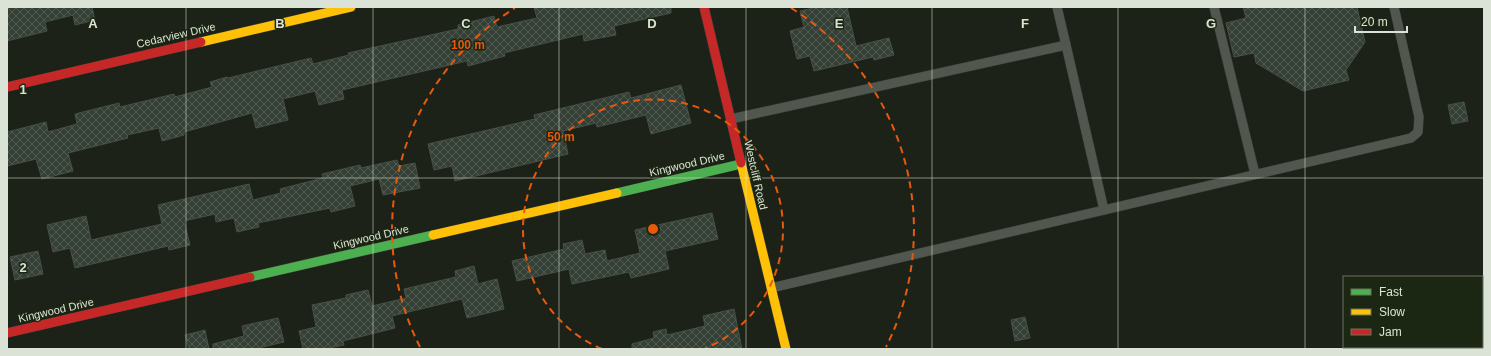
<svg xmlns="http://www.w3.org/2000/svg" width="1491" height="356" font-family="Arial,sans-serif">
<defs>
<pattern id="building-cross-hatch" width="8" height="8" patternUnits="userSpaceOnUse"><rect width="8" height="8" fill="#344036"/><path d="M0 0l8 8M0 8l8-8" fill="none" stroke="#515b52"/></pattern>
</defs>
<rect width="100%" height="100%" fill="#1d2218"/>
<g fill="url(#building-cross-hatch)" stroke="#484f48">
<path d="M7 7H92L95 20 75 25 73 15 45 22 47 31 7 41Z"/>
<path d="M534 7H671V13L614 26 616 35 584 41 583 34 504 53 505 56 468 66 467 61 342 90 344 99 319 105 315 91 283 99 288 120 256 128 252 113 184 132V135L162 141 159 128 127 135 128 138 68 153 73 171 42 179 36 159 7 166V132L46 122 48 132 77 124 75 114 119 103 120 107 174 94 175 97 212 87 210 82 227 77 228 78 311 58 313 64 349 55 348 53 458 29V25L494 16 497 27 537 18Z"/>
<path d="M818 7H847L856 46 889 38 894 55 874 60 873 57 814 71 810 56 797 59 790 31 804 27 800 11Z"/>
<path d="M1243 7H1357L1365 42 1346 70 1349 80 1303 91 1256 63 1254 53 1234 57 1226 23 1246 18Z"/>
<path d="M681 85 691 123 651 134 646 115 597 127 596 123 563 131 568 154 455 181 452 166 434 170 428 144 535 119 534 115 629 92 631 98Z"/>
<path d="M1464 102 1468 121 1452 124 1448 105Z"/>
<path d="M397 160 399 166 415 163 420 188 383 195 379 179 350 186 355 206 331 212 330 208 258 223 259 227 237 232 234 218 216 222 215 214 184 221 190 245 169 250 168 246 75 268 70 248 53 252 47 225 86 216 91 240 162 224 158 205 249 184 253 200 281 193 280 189 323 178 322 174 360 165 361 168Z"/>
<path d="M712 213 718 239 665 251 669 269 631 278 629 272 572 284 569 269 517 281 512 261 564 249 563 244 582 240 585 254 605 250 607 261 640 253 635 230Z"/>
<path d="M38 251 43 274 15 280 10 257Z"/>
<path d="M474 266 478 284 497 279 504 309 467 318 462 299 392 316 395 328 343 341 344 345 324 349H303L299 331 316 327 312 305 346 298V295L368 290 372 306 406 298 404 289 456 277 455 271Z"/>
<path d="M734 309 742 349H632V344L654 338 653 332 666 329 667 335 705 326 703 316Z"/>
<path d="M1025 317 1030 338 1015 341 1011 320Z"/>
<path d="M278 318 284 342 254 349H213V344L244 336 242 326Z"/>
<path d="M205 330 209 349H189L185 335Z"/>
</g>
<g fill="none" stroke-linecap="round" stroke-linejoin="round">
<g stroke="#393e36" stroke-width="10">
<g id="lane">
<path d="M1057 7 1066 45"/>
<path d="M1214 7 1255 174"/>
<path d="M731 119 1066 45 1104 210"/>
<path d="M771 288 1411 138 1418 132 1419 117 1394 7"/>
</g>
</g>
<g stroke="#393e36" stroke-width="10">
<g id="fast">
<path d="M617 193 741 164"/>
<path d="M250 277 433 235"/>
</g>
</g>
<g stroke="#393e36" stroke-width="10">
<g id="slow">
<path d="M201 42 351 7"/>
<path d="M741 163 786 349"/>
<path d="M433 235 617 193"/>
</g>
</g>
<g stroke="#393e36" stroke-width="10">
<g id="jam">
<path d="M704 7 741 163"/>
<path d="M7 87 201 42"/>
<path d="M7 333 250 277"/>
</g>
</g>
<use href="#lane" stroke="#51574e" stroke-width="9"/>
<use href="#fast" stroke="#4caf50" stroke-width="9"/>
<use href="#slow" stroke="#ffc107" stroke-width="9"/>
<use href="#jam" stroke="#c62828" stroke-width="9"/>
</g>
<path fill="none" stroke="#dbe3d6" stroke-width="1" stroke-opacity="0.55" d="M186 7V349M373 7V349M559 7V349M746 7V349M932 7V349M1118 7V349M1305 7V349M7 178H1484"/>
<g fill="none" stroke="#e8590c" stroke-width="2" stroke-dasharray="7 5">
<path d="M602 349A130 130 0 1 1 704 349"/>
<path d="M420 347A261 261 0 0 1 515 8M791 8A261 261 0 0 1 886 347"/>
</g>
<g text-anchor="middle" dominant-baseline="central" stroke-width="3" stroke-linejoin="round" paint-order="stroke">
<g font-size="11" fill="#dbe3d6" stroke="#1c2713">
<text transform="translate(176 35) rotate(-13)">Cedarview Drive</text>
<text transform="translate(687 164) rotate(-13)">Kingwood Drive</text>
<text transform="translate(756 175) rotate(77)">Westcliff Road</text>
<text transform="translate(371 237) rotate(-13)">Kingwood Drive</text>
<text transform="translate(56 310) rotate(-13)">Kingwood Drive</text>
</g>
</g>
<g font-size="13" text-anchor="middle" font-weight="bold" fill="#dbe3d6" stroke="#1c2713" stroke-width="3" stroke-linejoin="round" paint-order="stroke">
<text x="93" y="28">A</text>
<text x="280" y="28">B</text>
<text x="466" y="28">C</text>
<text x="652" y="28">D</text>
<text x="839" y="28">E</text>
<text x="1025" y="28">F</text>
<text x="1211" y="28">G</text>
<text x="23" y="94">1</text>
<text x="23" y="272">2</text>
</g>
<circle cx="653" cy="229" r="6" fill="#e8590c" stroke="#1c2713" stroke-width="2"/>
<g font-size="12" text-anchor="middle" font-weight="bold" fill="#e8590c" stroke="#1c2713" stroke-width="3" stroke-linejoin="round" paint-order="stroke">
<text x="468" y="49">100 m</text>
<text x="561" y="141">50 m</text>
</g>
<rect width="1491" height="356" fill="none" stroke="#dbe3d6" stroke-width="16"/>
<rect x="1343" y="276" width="140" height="72" fill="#1c2713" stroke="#687261"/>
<rect x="1351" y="289" width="20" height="6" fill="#4caf50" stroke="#687261"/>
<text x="1379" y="296" font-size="12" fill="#dbe3d6">Fast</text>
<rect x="1351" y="309" width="20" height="6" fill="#ffc107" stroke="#687261"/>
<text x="1379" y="316" font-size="12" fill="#dbe3d6">Slow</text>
<rect x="1351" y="329" width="20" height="6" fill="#c62828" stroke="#687261"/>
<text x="1379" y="336" font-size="12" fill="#dbe3d6">Jam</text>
<path d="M1355 26v6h52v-6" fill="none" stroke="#dbe3d6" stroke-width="2"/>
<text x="1361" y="26" font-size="12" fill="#dbe3d6" stroke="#1c2713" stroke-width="3" paint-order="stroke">20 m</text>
</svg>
